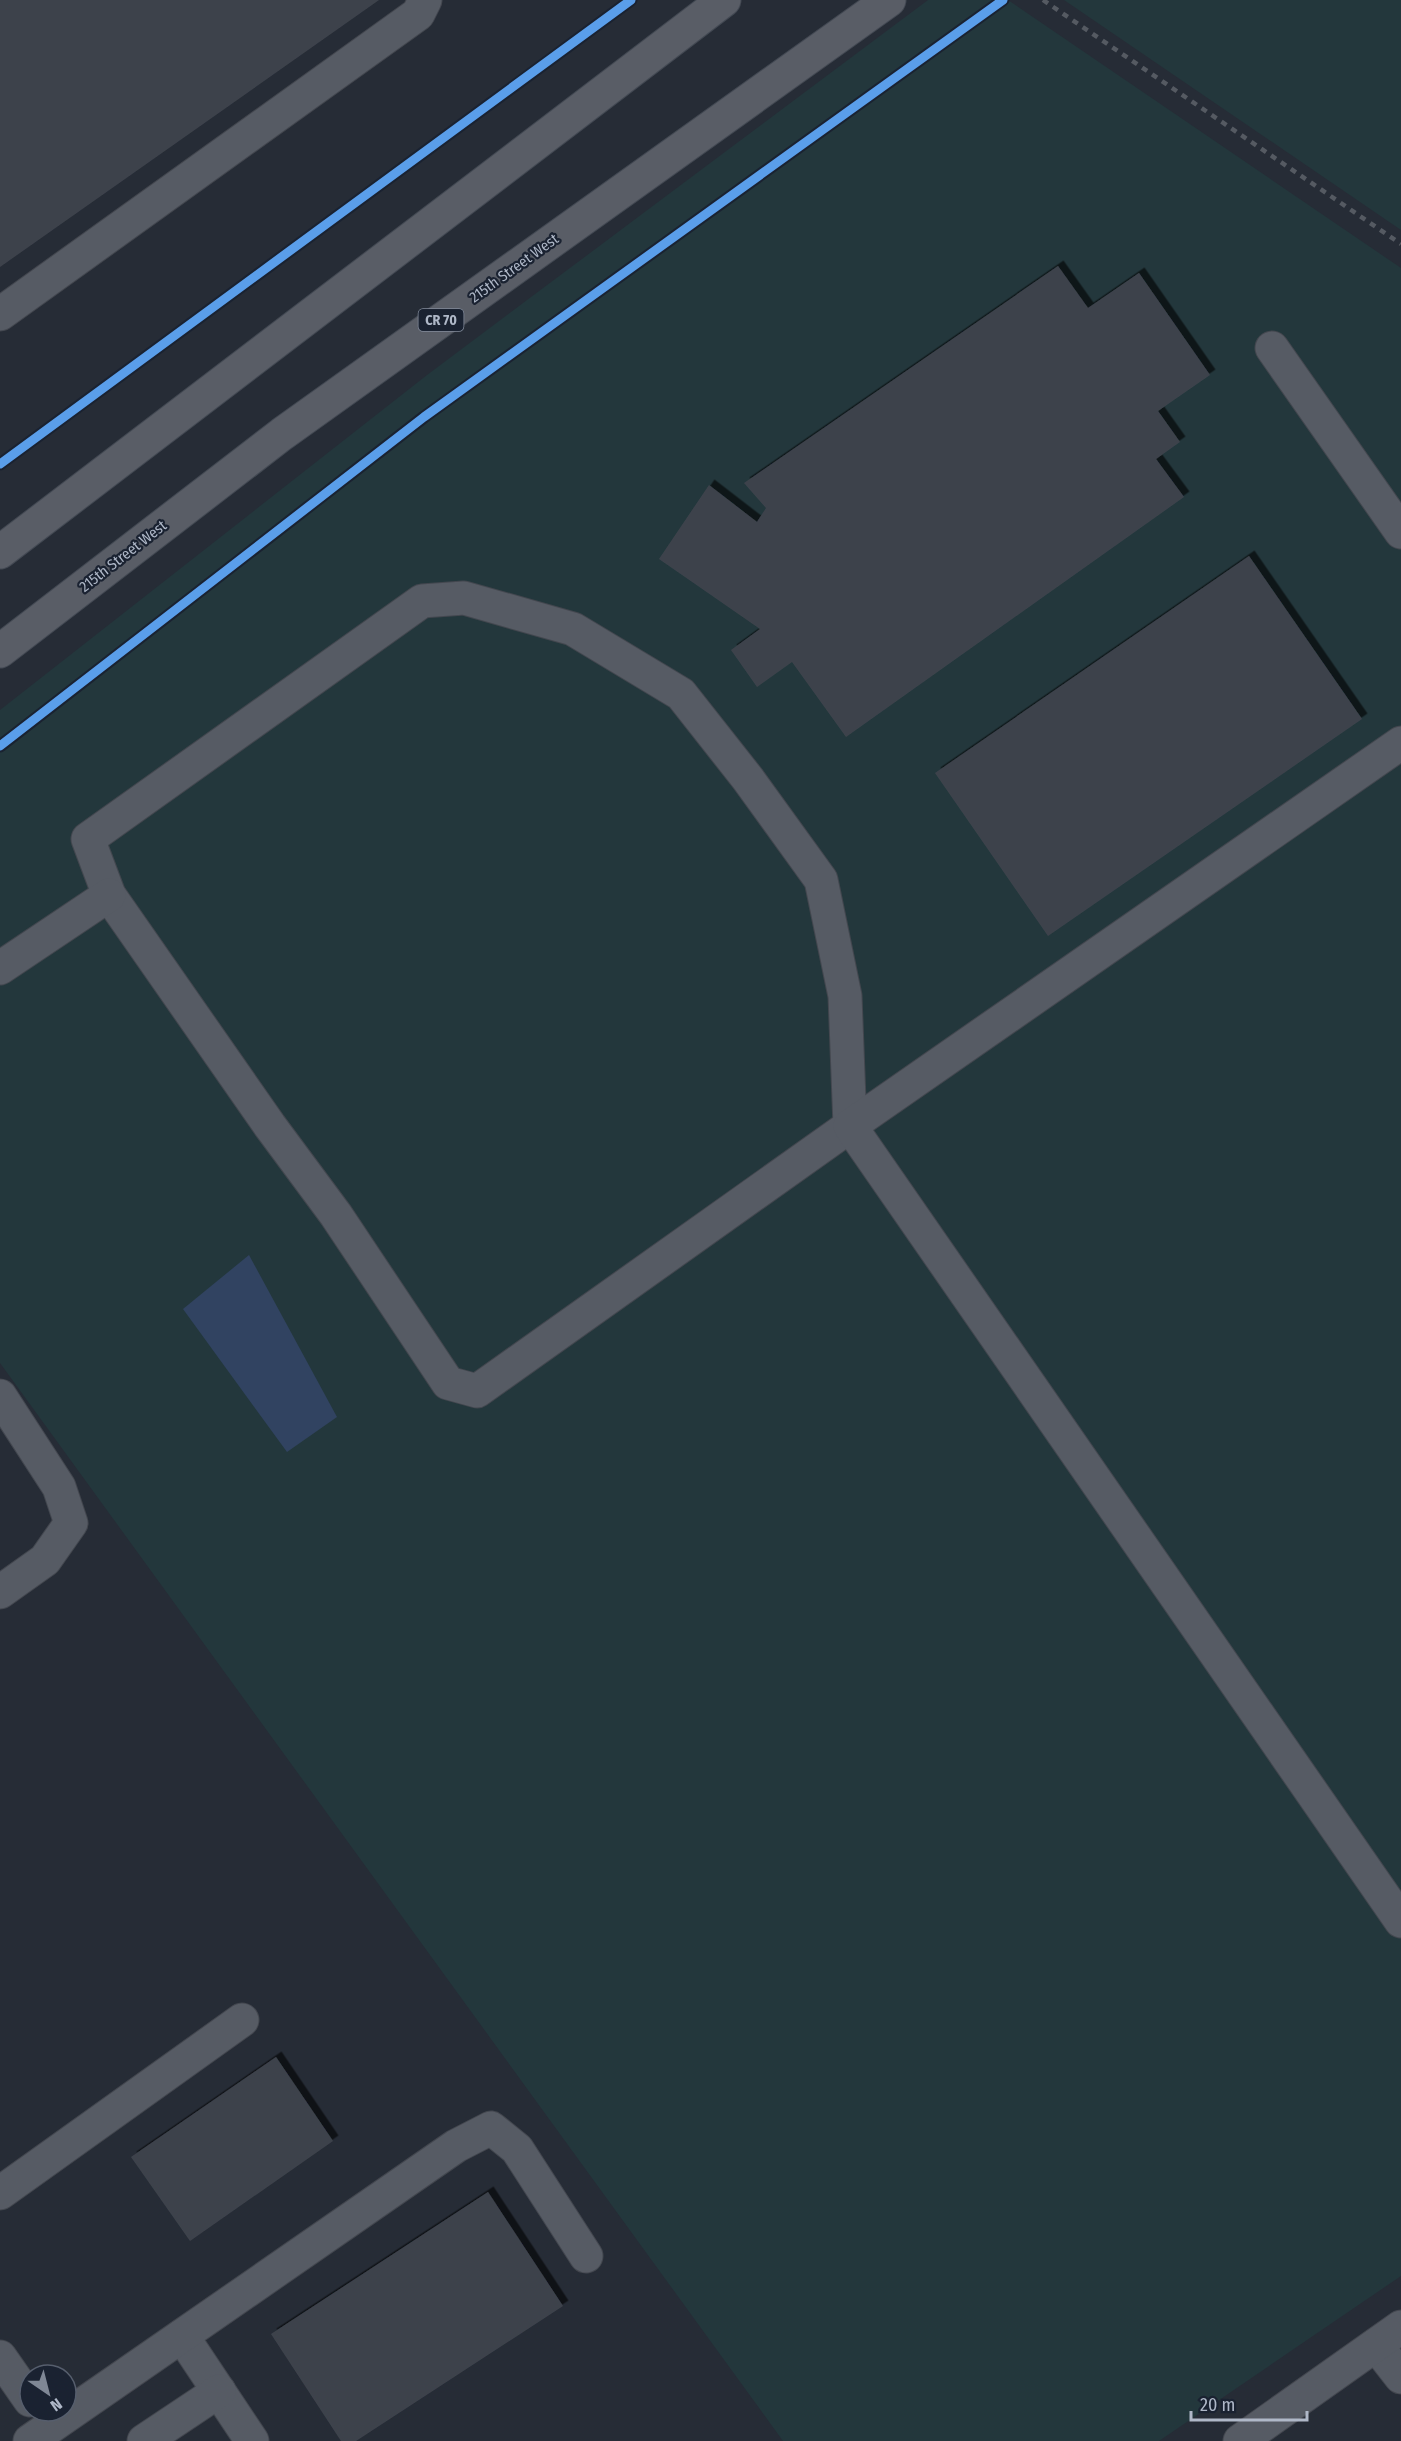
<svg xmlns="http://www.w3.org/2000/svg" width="1401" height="2441" font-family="'Fira Sans Condensed',sans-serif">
<defs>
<filter id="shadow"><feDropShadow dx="5.5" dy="-5.5" stdDeviation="0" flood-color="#0009"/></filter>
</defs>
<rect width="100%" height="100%" fill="#262c36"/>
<g fill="#23373c">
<path d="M928 0H1008L1401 268V2276L1159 2441H783L0 1363V710L427 375Z"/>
<path d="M1064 0H1401V230Z"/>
</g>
<path fill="#314361" d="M249 1255 337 1417 287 1452 183 1309Z"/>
<g fill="#3e434c" filter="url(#shadow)">
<path d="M0 0H379L0 267Z"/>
<path d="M1058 266 1088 308 1139 273 1210 375 1158 411 1180 442 1156 459 1184 497 846 737 792 662 757 687 731 650 760 629 659 559 709 485 757 522 766 508 744 483Z"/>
<path d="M1249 556 1362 719 1048 936 935 773Z"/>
<path d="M276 2057 333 2141 190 2241 131 2157Z"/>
<path d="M488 2192 563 2306 356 2441H341L271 2334Z"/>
</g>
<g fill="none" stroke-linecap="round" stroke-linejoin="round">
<g stroke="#43474f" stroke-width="35">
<g id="minor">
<path d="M0 314 418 14 425 0"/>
<path d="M1272 348 1401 532"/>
<path d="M464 598 573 629 681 694 748 779 821 880 845 996 850 1126 477 1391 448 1383 336 1215 270 1126 109 895 88 839 422 601Z"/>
<path d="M1401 743 850 1126 1401 1921"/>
<path d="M0 968 109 895"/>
<path d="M0 1396 59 1487 71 1523 45 1560 0 1592"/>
<path d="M0 2193 242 2020"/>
<path d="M182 2336 252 2441"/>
<path d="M1376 2345 1401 2377"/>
<path d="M0 2357 30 2400"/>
<path d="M30 2441 456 2146 491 2128 517 2149 586 2256"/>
<path d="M144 2441 219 2391"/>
<path d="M1240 2441 1401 2327"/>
</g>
</g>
<g stroke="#434953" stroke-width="35">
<g id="major">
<path d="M0 552 724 0"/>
<path d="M0 651 282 434 889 0"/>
</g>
</g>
<use href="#minor" stroke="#565b64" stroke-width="33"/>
<use href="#major" stroke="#595d66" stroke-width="33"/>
<path stroke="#555a62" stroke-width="4.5" stroke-dasharray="6 6" stroke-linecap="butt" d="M1043 0 1401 244"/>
<g stroke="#1a2231" stroke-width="13">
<g id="cycleway">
<path d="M0 464 631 0"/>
<path d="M0 746 424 417 1003 0"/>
</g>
</g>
<use href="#cycleway" stroke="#5a9eea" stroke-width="9"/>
</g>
<g text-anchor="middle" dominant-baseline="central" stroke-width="4.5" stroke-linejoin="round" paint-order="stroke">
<rect fill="#1a2231" stroke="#828b9b" stroke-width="1.5" x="418.5" y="309" width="45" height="22" rx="4.5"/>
<g font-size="14" font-weight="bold" fill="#afb8c8">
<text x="441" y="320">CR 70</text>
</g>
<g font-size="15" fill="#afb8c8" stroke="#1a2231">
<text transform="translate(514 268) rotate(-36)">215th Street West</text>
<text transform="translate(123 556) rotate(-38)">215th Street West</text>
</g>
</g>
<g transform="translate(48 2393) rotate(145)"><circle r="28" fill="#1a2231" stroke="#565e6d" stroke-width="1.5"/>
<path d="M0-4.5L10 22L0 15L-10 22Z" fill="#7f8795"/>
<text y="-9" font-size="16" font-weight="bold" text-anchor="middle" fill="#afb8c8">N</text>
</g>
<path d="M1191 2411v9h116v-9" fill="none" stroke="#afb8c8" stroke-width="3"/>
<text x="1200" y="2411" font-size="18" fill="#afb8c8" stroke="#1a2231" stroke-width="4.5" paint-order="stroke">20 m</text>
</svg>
